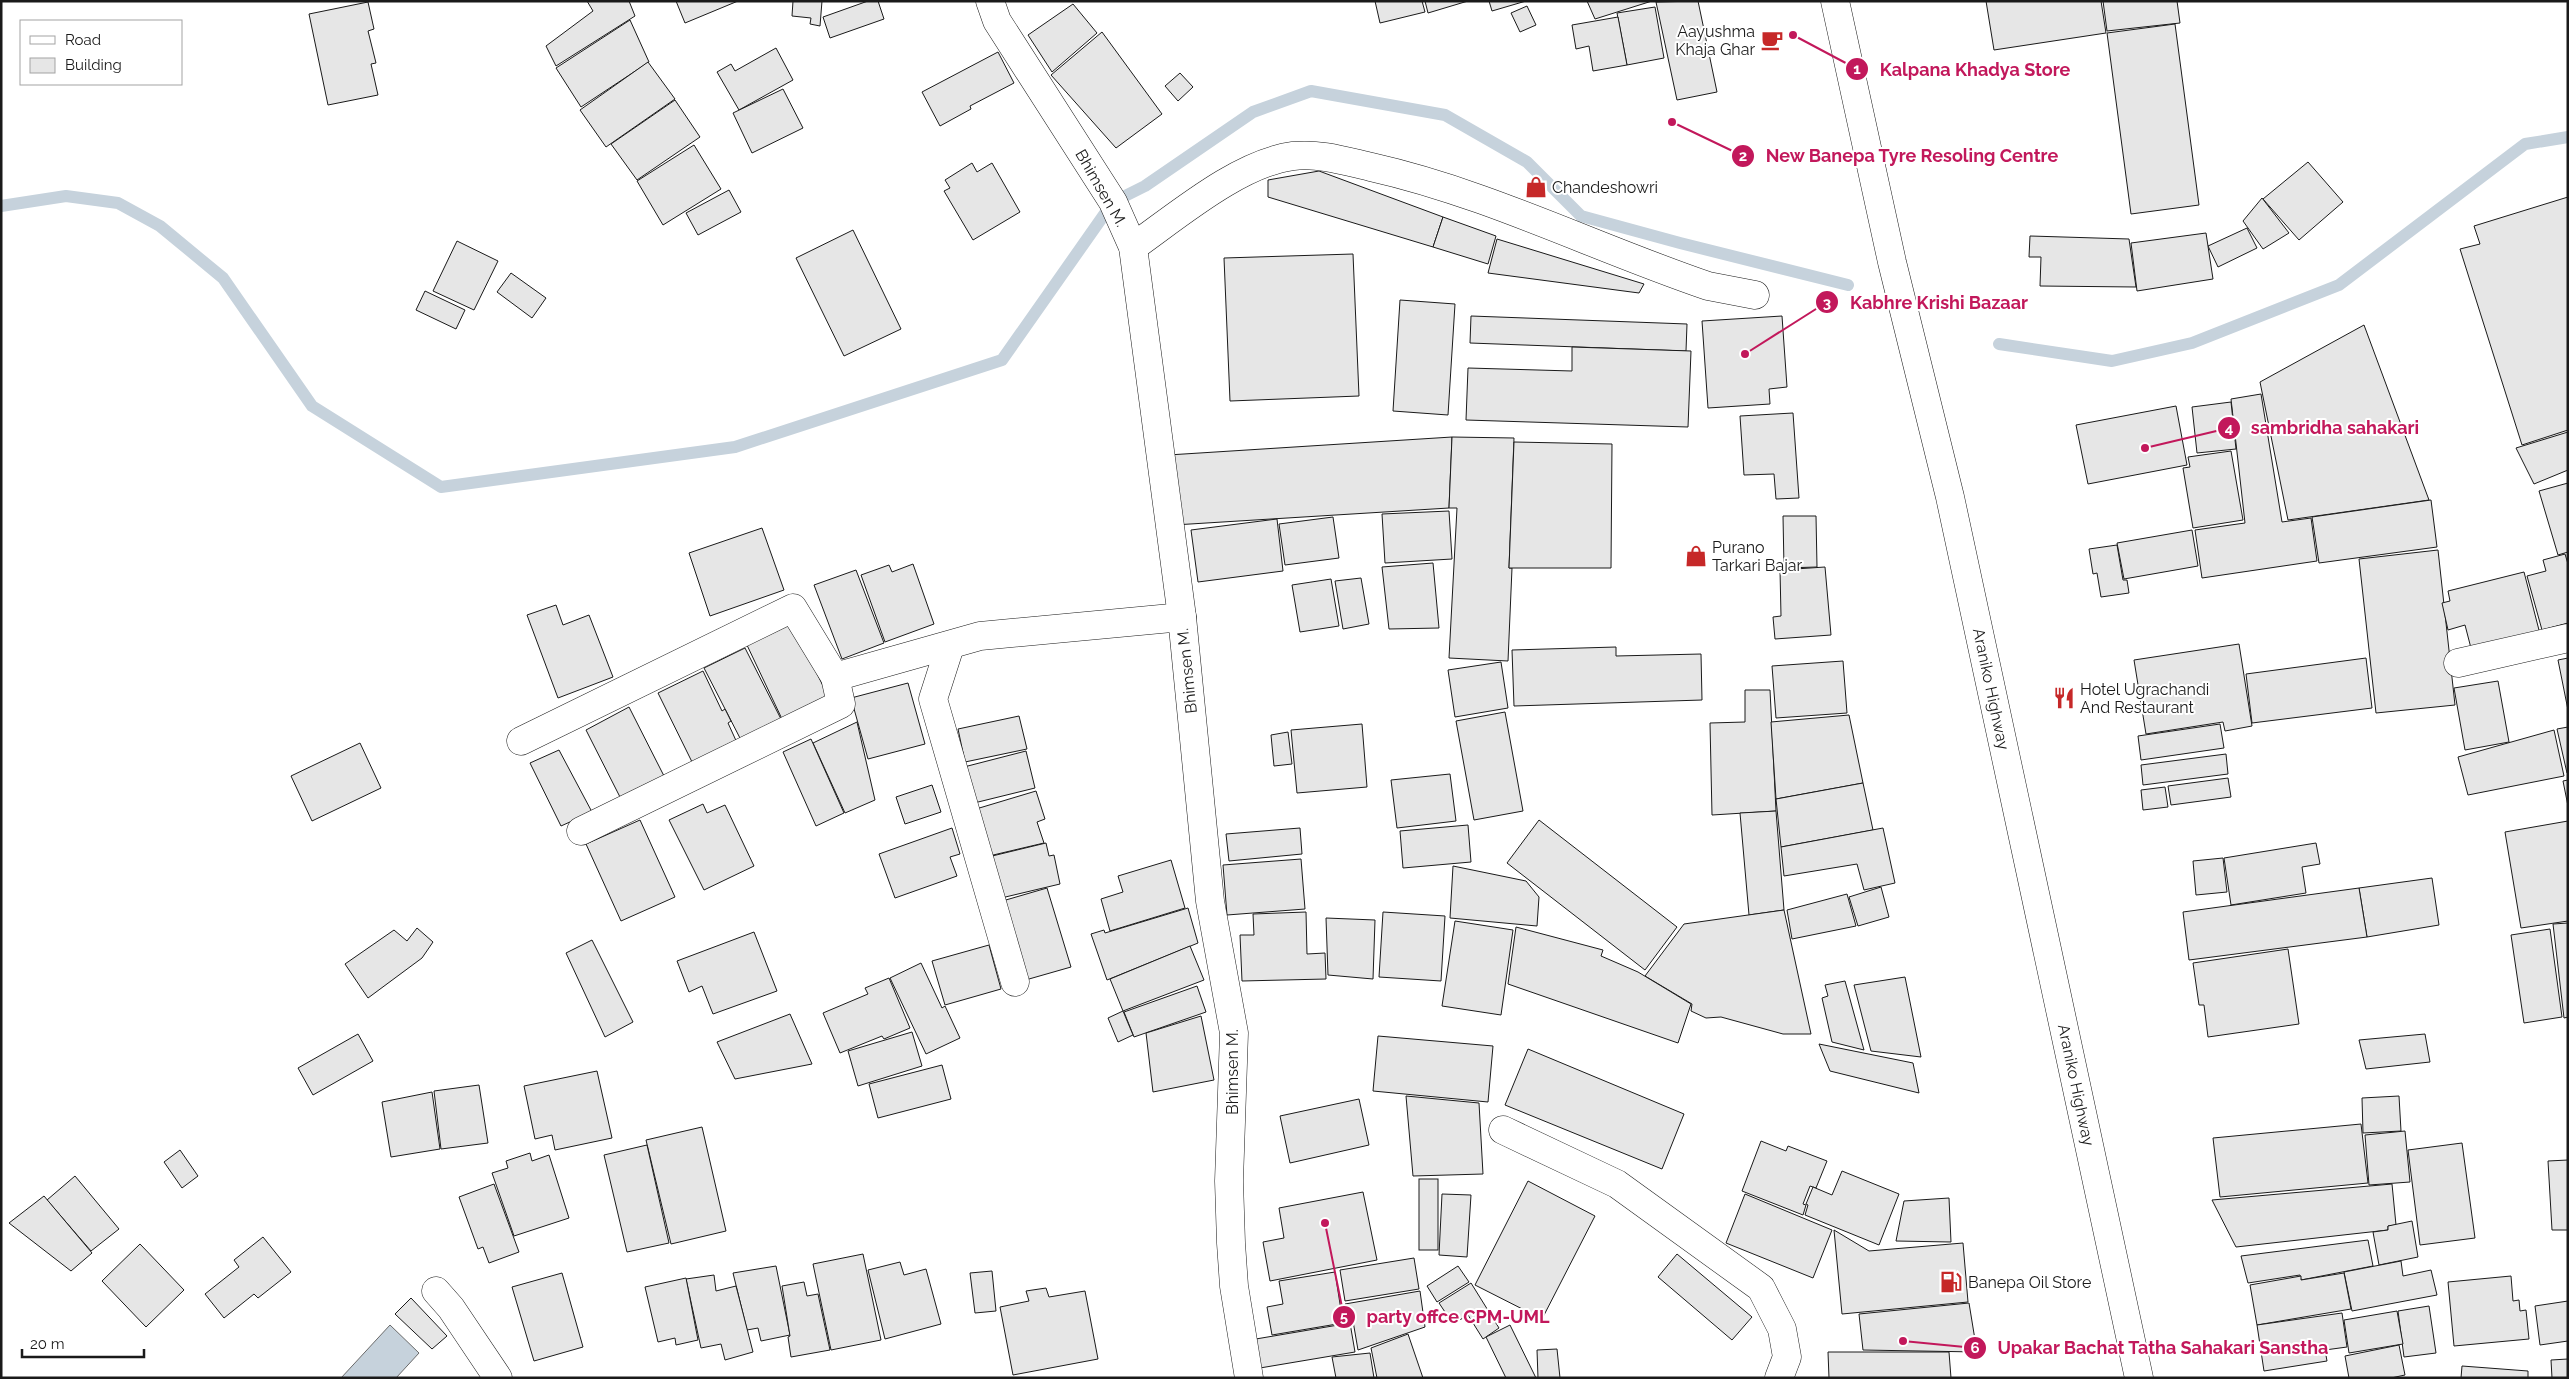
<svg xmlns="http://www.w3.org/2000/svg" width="2569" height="1379" font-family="Raleway,sans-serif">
<rect width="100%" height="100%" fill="#fff"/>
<path fill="#c6d2dc" stroke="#6a6a6a" d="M390 1325 419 1353 396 1378H341Z"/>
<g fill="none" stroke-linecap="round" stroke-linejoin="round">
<g stroke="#c6d2dc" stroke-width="12">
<path d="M1 206 66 196 118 203 160 226 223 278 312 406 441 487 735 447 1002 360 1113 202 1145 186 1253 112 1311 91 1445 115 1527 162 1581 216 1680 243 1848 285"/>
<path d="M1999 344 2112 361 2192 343 2339 285 2525 144 2568 137"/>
</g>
</g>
<g fill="#e6e6e6" stroke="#1a1a1a">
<path d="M587 1H629L635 16 556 66 546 46 593 11Z"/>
<path d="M676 1H738L685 23Z"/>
<path d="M793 1H822L820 26 810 24 811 18 792 16Z"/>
<path d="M868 1H878L884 19 830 38 823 17Z"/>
<path d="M1375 1H1422L1425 12 1380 23Z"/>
<path d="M1425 1H1468L1428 13Z"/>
<path d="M1489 1H1526L1492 11Z"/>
<path d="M1587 1H1652L1595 19Z"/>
<path d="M1698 1 1717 92 1677 100 1656 2Z"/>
<path d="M1986 1H2101L2106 33 1994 50Z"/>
<path d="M2103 1H2177L2180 23 2107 31Z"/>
<path d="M368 2 374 29 368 31 376 63 371 64 378 95 328 105 309 14Z"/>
<path d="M1073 4 1097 33 1052 72 1028 35Z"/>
<path d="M1527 6 1536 25 1520 32 1511 13Z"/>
<path d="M1655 7 1664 58 1627 65 1617 13Z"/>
<path d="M1618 17 1627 65 1593 71 1589 46 1576 49 1572 25Z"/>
<path d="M630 20 649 62 581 107 556 68Z"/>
<path d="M2175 24 2199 205 2131 214 2107 33Z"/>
<path d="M1102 32 1162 114 1116 148 1051 75Z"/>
<path d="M776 48 793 80 739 110 717 72 731 64 735 71Z"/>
<path d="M998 52 1014 83 970 106 971 109 940 126 922 92Z"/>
<path d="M648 62 675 99 606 147 580 110Z"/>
<path d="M1180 73 1193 87 1178 101 1165 86Z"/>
<path d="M783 89 803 128 752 153 733 113Z"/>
<path d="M675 100 700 137 637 180 611 144Z"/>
<path d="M694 145 721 189 663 225 637 181Z"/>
<path d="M2308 162 2343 202 2299 240 2263 199Z"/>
<path d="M972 163 977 172 992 163 1020 212 973 240 944 191 950 188 945 180Z"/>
<path d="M1319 171 1443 217 1433 247 1268 197V180Z"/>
<path d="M729 190 741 212 698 235 686 213Z"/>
<path d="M2568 197V430L2522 445 2460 249 2480 244 2474 226Z"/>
<path d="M2262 198 2289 233 2263 249 2243 221Z"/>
<path d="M1443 217 1496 236 1488 264 1433 247Z"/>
<path d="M2247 228 2257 248 2218 267 2208 246Z"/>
<path d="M853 230 901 329 844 356 796 258Z"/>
<path d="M2206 233 2213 279 2137 291 2131 243Z"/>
<path d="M2030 236 2129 239 2136 287 2040 286 2041 257H2029Z"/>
<path d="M1497 239 1644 284 1639 293 1488 273Z"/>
<path d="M457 241 498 261 474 310 433 291Z"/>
<path d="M1353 254 1359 396 1230 401 1224 258Z"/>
<path d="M511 273 546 298 532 318 497 292Z"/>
<path d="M425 291 465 310 456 329 416 310Z"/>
<path d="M1400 300 1455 304 1448 415 1393 411Z"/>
<path d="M1471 316 1687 324 1686 351 1470 343Z"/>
<path d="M1782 316 1787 387 1769 389 1770 404 1708 408 1702 321Z"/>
<path d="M2364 325 2429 500 2288 520 2260 382Z"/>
<path d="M1572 347 1691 351 1688 427 1466 420 1468 368 1572 371Z"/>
<path d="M2261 394 2282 522 2311 518 2317 561 2202 578 2195 530 2245 523 2231 399Z"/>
<path d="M2231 402 2236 449 2197 453 2192 407Z"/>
<path d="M2176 406 2187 465 2088 484 2076 425Z"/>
<path d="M1793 413 1799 498 1776 499 1774 474 1744 475 1740 416Z"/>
<path d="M2568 432V470L2534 484 2516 448Z"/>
<path d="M1452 437 1449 508 1174 525 1168 455Z"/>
<path d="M1452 437 1514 438 1509 568H1512L1508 661 1449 658 1457 508H1449Z"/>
<path d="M1514 442 1612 444 1611 568H1509Z"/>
<path d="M2231 451 2243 520 2193 528 2183 468 2190 467 2188 457Z"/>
<path d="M2568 483V552L2558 555 2539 491Z"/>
<path d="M2431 500 2437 547 2319 563 2312 517Z"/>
<path d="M1449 511 1452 559 1385 563 1382 514Z"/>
<path d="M1783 516H1816L1817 567 1784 568Z"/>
<path d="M1333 517 1339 558 1285 565 1279 524Z"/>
<path d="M1277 519 1283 571 1198 582 1191 530Z"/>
<path d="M762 528 784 590 710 616 689 553Z"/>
<path d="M2192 530 2198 566 2124 579 2117 543Z"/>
<path d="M2117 545 2123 580H2127L2129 593 2101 597 2097 573 2093 574 2089 549Z"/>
<path d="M2438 550 2455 705 2376 713 2359 559Z"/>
<path d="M2565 554 2568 564V623L2542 630 2527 576 2546 571 2543 560Z"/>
<path d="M1433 563 1439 628 1389 629 1382 567Z"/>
<path d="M913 564 934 624 885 642 861 575 889 565 892 572Z"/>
<path d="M1825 567 1831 635 1775 639 1773 617 1781 616 1780 570Z"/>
<path d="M856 570 884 643 842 659 814 585Z"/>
<path d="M2524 572 2540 634 2472 652 2465 625 2448 630 2442 603 2450 601 2448 591Z"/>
<path d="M1361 578 1369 624 1343 629 1335 581Z"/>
<path d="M1331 579 1339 626 1300 632 1292 585Z"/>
<path d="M556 605 563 625 589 615 613 677 558 698 527 615Z"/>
<path d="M791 621 829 698 782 719 746 643Z"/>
<path d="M2239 644 2252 726 2225 731 2223 722 2146 734 2134 660Z"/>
<path d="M1616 647V656L1701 654 1702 700 1514 706 1512 650Z"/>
<path d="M745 648 782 721 742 742 704 668Z"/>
<path d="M2366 658 2372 708 2252 723 2246 674Z"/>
<path d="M2568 658V710L2558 660Z"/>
<path d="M1843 661 1847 713 1776 718 1772 666Z"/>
<path d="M1501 662 1508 708 1455 717 1448 670Z"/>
<path d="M703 671 722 711 725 709 731 721 728 723 738 745 694 766 658 693Z"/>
<path d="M2498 681 2509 742 2465 750 2454 688Z"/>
<path d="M908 683 925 744 868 759 851 698Z"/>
<path d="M1745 690H1770L1776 811 1712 815 1710 723 1745 722Z"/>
<path d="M629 707 664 776 621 799 586 730Z"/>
<path d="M1505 712 1523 811 1474 820 1456 721Z"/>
<path d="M1849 715 1863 783 1776 799 1771 722Z"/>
<path d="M1019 716 1027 749 965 762 958 729Z"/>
<path d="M857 722 875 800 845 813 813 743Z"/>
<path d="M1362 724 1367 787 1297 793 1291 730Z"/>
<path d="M2220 724 2224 748 2141 760 2138 736Z"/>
<path d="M2568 727V773H2567L2557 729Z"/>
<path d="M2554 730 2564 776 2468 795 2458 757Z"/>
<path d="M1288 732 1292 764 1274 766 1271 735Z"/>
<path d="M811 739 844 813 816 826 783 752Z"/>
<path d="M360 743 381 788 312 821 291 776Z"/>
<path d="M559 750 592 812 561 826 530 763Z"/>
<path d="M1026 751 1035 788 970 804 960 768Z"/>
<path d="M2226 754 2228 774 2143 785 2141 765Z"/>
<path d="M1450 774 1456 821 1397 828 1391 780Z"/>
<path d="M2228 778 2231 797 2171 805 2168 786Z"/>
<path d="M2568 780V806L2563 781Z"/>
<path d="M1863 783 1873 830 1781 847 1776 799Z"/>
<path d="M932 785 941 812 905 824 896 797Z"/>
<path d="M2165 787 2168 807 2143 810 2141 790Z"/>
<path d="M1036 791 1045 819 1037 822 1044 843 989 856 976 809Z"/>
<path d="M703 804 707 813 725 805 754 866 704 890 669 820Z"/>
<path d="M1776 811 1784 910 1749 915 1740 813Z"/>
<path d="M640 820 675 897 621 921 586 844Z"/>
<path d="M1539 820 1677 927 1645 970 1507 863Z"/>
<path d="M2568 821V921L2521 928 2505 832Z"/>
<path d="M1468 825 1471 862 1403 868 1400 831Z"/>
<path d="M952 828 960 854 950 857 957 876 895 898 879 854Z"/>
<path d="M1300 828 1302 854 1229 861 1226 834Z"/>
<path d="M1883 828 1895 883 1864 890 1857 864 1784 876 1781 847Z"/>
<path d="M1046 843 1049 856 1054 855 1060 884 997 899 988 857Z"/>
<path d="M2316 843 2320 864 2302 867 2306 893 2231 905 2224 858Z"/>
<path d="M2223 858 2227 892 2196 895 2193 861Z"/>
<path d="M1301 859 1305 909 1227 915 1223 865Z"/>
<path d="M1171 860 1185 908 1110 931 1101 899 1123 892 1118 876Z"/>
<path d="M1453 866 1526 881 1539 897 1537 926 1450 918Z"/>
<path d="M2432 878 2439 925 2367 937 2359 888Z"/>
<path d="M1881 887 1889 917 1858 926 1849 897Z"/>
<path d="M1047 888 1071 967 1022 981 999 902Z"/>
<path d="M2359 888 2367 937 2189 960 2183 912Z"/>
<path d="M1847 894 1856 926 1792 939 1787 910Z"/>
<path d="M1188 908 1198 943 1107 980 1091 934 1104 930 1105 933Z"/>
<path d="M1784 910 1811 1034H1783L1721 1017 1706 1018 1691 1011 1692 1004 1645 976 1684 924Z"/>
<path d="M1306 912 1307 954 1325 953 1326 979 1242 981 1240 935H1254L1253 914Z"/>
<path d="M1383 912 1445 916 1441 981 1379 977Z"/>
<path d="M1326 918 1375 920 1373 979 1328 975Z"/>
<path d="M1455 921 1513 930 1501 1015 1442 1006Z"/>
<path d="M2568 923V1017L2564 1018 2553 924Z"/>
<path d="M1516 927 1603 950 1601 956 1638 972 1691 1004 1678 1043 1508 984Z"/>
<path d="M417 928 433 942 422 958 368 998 345 964 394 930 407 941Z"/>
<path d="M2550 929 2562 1017 2524 1023 2511 935Z"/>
<path d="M754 932 777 991 713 1014 702 986 689 992 677 961Z"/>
<path d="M592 940 633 1022 605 1037 566 953Z"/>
<path d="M989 945 1001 989 945 1005 932 961Z"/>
<path d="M1190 946 1204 980 1123 1011 1110 979Z"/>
<path d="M2288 949 2299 1024 2208 1037 2204 1005H2199L2193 963Z"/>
<path d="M921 963 942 1008 945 1006 960 1038 926 1054 890 978Z"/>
<path d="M1905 977 1921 1057 1871 1051 1854 985Z"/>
<path d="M889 978 910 1028 884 1039 882 1036 840 1053 823 1013 868 994 865 988Z"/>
<path d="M1845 981 1864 1050 1832 1042 1822 998 1828 996 1825 985Z"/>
<path d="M1197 986 1206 1012 1134 1037 1124 1012Z"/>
<path d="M1123 1011 1133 1035 1118 1042 1108 1018Z"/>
<path d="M790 1014 812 1064 735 1079 717 1042Z"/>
<path d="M1201 1016 1214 1080 1153 1092 1146 1033Z"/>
<path d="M912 1032 922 1066 858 1086 848 1051Z"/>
<path d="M358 1034 373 1061 313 1095 298 1068Z"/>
<path d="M2425 1034 2430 1062 2366 1069 2359 1040Z"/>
<path d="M1378 1036 1493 1046 1488 1102 1373 1091Z"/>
<path d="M1819 1044 1913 1063 1919 1093 1830 1071Z"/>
<path d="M1528 1049 1684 1114 1662 1169 1505 1105Z"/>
<path d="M942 1065 951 1099 878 1118 869 1084Z"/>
<path d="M597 1071 612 1138 555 1150 552 1135 535 1139 524 1086Z"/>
<path d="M479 1085 488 1143 441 1149 434 1091Z"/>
<path d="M432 1092 440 1149 391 1157 382 1102Z"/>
<path d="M1406 1096 1479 1103 1483 1174 1413 1176Z"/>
<path d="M2399 1096 2401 1131 2363 1133 2362 1098Z"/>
<path d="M1359 1099 1369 1145 1290 1163 1280 1116Z"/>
<path d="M2361 1124 2368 1183 2220 1197 2213 1138Z"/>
<path d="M702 1127 726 1231 671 1244 646 1140Z"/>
<path d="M2405 1131 2410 1182 2369 1185 2365 1135Z"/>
<path d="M1761 1141 1786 1151 1788 1146 1827 1161 1816 1188 1810 1186 1803 1204 1806 1205 1803 1215 1742 1191Z"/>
<path d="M2462 1143 2475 1238 2420 1245 2408 1150Z"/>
<path d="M647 1145 669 1243 627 1252 604 1155Z"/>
<path d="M180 1150 198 1176 182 1188 164 1162Z"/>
<path d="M530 1153 532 1161 549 1155 569 1218 514 1236 492 1173 508 1168 506 1161Z"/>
<path d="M2568 1160V1230H2552L2548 1161Z"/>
<path d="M1842 1171 1899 1194 1879 1245 1805 1215 1808 1205 1806 1204 1813 1187 1832 1195Z"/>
<path d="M75 1176 119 1229 91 1251 47 1200Z"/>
<rect x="1419" y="1179" width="19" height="71"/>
<path d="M1528 1181 1595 1216 1542 1319 1475 1285Z"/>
<path d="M494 1184 519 1252 489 1263 483 1247 478 1249 459 1197Z"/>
<path d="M2392 1184 2396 1225 2388 1226V1230L2236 1247 2212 1200Z"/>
<path d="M1363 1192 1377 1260 1270 1281 1263 1242 1284 1238 1279 1208Z"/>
<path d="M1442 1194 1471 1195 1467 1257 1439 1255Z"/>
<path d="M1745 1194 1832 1230 1813 1278 1726 1243Z"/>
<path d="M44 1196 92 1253 71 1271 9 1223Z"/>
<path d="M1949 1198 1951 1242 1896 1241 1904 1201Z"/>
<path d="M2412 1221 2418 1257 2379 1265 2373 1232 2388 1230V1226Z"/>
<path d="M1834 1230 1869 1251 1963 1243 1968 1302 1842 1314Z"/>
<path d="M263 1237 291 1272 258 1298 254 1294 224 1318 205 1294 239 1267 234 1260Z"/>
<path d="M2368 1240 2373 1266 2301 1280 2300 1275 2248 1283 2241 1256Z"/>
<path d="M140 1244 184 1290 146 1327 102 1281Z"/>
<path d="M863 1254 881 1340 831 1350 813 1264Z"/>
<path d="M1677 1254 1752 1317 1732 1340 1658 1277Z"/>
<path d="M1414 1258 1419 1289 1345 1301 1340 1270Z"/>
<path d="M2401 1261 2403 1276 2431 1270 2437 1295 2352 1311 2344 1272Z"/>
<path d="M900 1262 904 1275 926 1269 941 1324 885 1339 868 1270Z"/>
<path d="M776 1266 790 1335 761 1341 758 1328 747 1330 733 1273Z"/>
<path d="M1458 1266 1469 1282 1437 1302 1427 1286Z"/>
<path d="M992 1271 996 1311 975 1313 970 1273Z"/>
<path d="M1335 1272 1343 1323 1272 1335 1267 1307 1283 1304 1279 1281Z"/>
<path d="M562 1273 583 1347 534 1361 512 1287Z"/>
<path d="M2344 1273 2351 1309 2257 1325 2250 1285 2301 1276V1280Z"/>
<path d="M714 1275 716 1291 736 1286 753 1352 725 1360 721 1344 701 1348 686 1279Z"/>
<path d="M2511 1276 2513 1301 2519 1300 2520 1311 2526 1310 2529 1339 2454 1346 2448 1282Z"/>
<path d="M686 1278 698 1340 676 1345 675 1338 658 1342 645 1287Z"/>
<path d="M804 1282 807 1296 818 1294 830 1350 791 1357 788 1337 790 1336 782 1286Z"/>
<path d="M1471 1283 1499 1328 1483 1339 1468 1315 1453 1324 1439 1303Z"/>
<path d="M1046 1288 1049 1297 1085 1291 1098 1359 1013 1375 1000 1307 1029 1301 1026 1291Z"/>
<path d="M1420 1291 1425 1327 1358 1350 1353 1321 1348 1322 1345 1304Z"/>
<path d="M411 1298 447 1336 432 1349 395 1314Z"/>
<path d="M2568 1301V1341L2540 1345 2535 1306Z"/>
<path d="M1969 1303 1977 1352 1863 1350 1859 1314Z"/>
<path d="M2429 1306 2436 1353 2404 1357 2398 1311Z"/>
<path d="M2397 1311 2403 1344 2349 1353 2344 1320Z"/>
<path d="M2342 1313 2347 1347 2325 1350 2327 1361 2264 1371 2257 1325Z"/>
<path d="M1350 1323 1355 1352 1254 1369 1250 1340Z"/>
<path d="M1510 1325 1536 1378H1506L1486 1337Z"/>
<path d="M1408 1334 1423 1378H1377L1371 1348Z"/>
<path d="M2399 1345 2405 1375 2391 1378H2349L2345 1356Z"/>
<path d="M1557 1349 1560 1378H1538L1537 1350Z"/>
<path d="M1828 1352H1949L1951 1378H1829Z"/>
<path d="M1370 1353 1374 1378H1336L1332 1357Z"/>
<path d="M2568 1359V1378H2552L2551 1360Z"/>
<path d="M2462 1366 2528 1371V1378H2461Z"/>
</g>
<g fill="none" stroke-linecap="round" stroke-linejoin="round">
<g stroke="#1a1a1a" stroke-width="29">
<g id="minor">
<path d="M990 1 997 21 1113 202 1133 247 1182 617 1210 901 1234 1033 1229 1181 1231 1243 1234 1286 1249 1378"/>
<path d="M1133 247C1177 216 1239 163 1293 156 1320 153 1345 161 1371 167 1487 193 1596 248 1708 286L1755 295"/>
<path d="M950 646 933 699 1015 982"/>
<path d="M2458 663 2568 638"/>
<path d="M521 741 793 608 835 677 980 636 1182 617"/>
<path d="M581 831 841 704 835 677"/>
<path d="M1503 1130 1617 1184 1761 1288 1782 1329 1787 1357 1779 1378"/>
<path d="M436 1291 451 1308 498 1378"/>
</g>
</g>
<g stroke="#1a1a1a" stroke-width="29">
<path id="trunk" d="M1835 1 1892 262 1950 497 2139 1378"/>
</g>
<use href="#minor" stroke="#fff" stroke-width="28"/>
<use href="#trunk" stroke="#fff" stroke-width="28"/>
</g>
<defs>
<g id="cafe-bare" transform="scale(1.725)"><path d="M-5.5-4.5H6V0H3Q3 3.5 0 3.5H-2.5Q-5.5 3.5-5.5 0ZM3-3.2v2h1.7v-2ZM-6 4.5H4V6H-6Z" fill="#c62828" stroke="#fff" stroke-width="2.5" paint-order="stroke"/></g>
<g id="shop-bare" transform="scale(1.725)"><path d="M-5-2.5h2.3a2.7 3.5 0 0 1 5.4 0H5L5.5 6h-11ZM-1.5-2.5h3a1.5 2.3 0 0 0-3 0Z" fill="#c62828" stroke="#fff" stroke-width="2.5" paint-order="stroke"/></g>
<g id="restaurant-bare" transform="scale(1.725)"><path d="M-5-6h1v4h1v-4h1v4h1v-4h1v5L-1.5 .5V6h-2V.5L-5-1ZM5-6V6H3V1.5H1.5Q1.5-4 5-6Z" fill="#c62828" stroke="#fff" stroke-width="2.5" paint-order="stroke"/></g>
<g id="fuel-bare" transform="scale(1.725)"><path d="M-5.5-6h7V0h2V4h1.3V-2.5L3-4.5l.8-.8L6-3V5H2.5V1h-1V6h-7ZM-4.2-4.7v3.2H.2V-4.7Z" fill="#c62828" stroke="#fff" stroke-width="2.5" paint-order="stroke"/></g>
</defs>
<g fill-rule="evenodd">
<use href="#cafe-bare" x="1772" y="40"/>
<use href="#shop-bare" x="1536" y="187"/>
<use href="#shop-bare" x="1696" y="556"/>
<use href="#restaurant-bare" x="2064" y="698"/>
<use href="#fuel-bare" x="1951" y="1282"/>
</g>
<g text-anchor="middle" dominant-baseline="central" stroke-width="4" stroke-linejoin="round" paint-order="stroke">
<g font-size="16" fill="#1a1a1a" stroke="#fff" text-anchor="start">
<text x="1755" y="31" text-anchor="end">Aayushma<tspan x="1755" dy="18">Khaja Ghar</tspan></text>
<text x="1552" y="187">Chandeshowri</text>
<text x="1712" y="547">Purano<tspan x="1712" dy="18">Tarkari Bajar</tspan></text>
<text x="2080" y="689">Hotel Ugrachandi<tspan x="2080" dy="18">And Restaurant</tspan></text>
<text x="1968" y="1282">Banepa Oil Store</text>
</g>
<g font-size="16" fill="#1a1a1a" stroke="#fff">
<text transform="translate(1101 188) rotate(60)">Bhimsen M.</text>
<text transform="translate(1187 671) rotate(-96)">Bhimsen M.</text>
<text transform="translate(1991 689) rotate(78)">Araniko Highway</text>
<text transform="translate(1232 1072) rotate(-90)">Bhimsen M.</text>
<text transform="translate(2076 1085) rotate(78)">Araniko Highway</text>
</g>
</g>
<path fill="none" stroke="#c2185b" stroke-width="2" d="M1793 35L1857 69M1672 122L1743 156M1745 354L1827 302M2145 448L2229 428M1325 1223L1344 1317M1903 1341L1975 1348"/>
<g fill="#c2185b" stroke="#fff" stroke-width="2">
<circle cx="1793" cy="35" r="5"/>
<circle cx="1672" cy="122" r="5"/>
<circle cx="1745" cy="354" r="5"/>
<circle cx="2145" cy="448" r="5"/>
<circle cx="1325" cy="1223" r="5"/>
<circle cx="1903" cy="1341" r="5"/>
<circle cx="1857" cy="69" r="12"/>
<circle cx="1743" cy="156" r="12"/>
<circle cx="1827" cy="302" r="12"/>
<circle cx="2229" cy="428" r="12"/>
<circle cx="1344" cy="1317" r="12"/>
<circle cx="1975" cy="1348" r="12"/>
</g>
<g font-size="15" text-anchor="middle" font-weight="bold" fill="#fff">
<text x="1857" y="74">1</text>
<text x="1743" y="161">2</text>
<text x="1827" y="308">3</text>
<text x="2229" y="433">4</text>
<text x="1344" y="1322">5</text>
<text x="1975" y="1353">6</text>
</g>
<g font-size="18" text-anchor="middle" font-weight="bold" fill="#c2185b" stroke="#fff" stroke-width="4" stroke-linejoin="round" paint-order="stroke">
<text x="1975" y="76">Kalpana Khadya Store</text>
<text x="1912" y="162">New Banepa Tyre Resoling Centre</text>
<text x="1939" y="309">Kabhre Krishi Bazaar</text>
<text x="2335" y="434">sambridha sahakari</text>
<text x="1458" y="1323">party offce CPM-UML</text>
<text x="2163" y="1354">Upakar Bachat Tatha Sahakari Sanstha</text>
</g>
<rect width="2569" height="1379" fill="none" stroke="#1a1a1a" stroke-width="5"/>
<rect x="20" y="20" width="162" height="65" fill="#ffffff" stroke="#a3a3a3"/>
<rect x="30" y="36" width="25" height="8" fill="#ffffff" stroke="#a3a3a3"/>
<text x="65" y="45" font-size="15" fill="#1a1a1a">Road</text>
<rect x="30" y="58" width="25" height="15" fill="#e6e6e6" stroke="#a3a3a3"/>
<text x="65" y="70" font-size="15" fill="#1a1a1a">Building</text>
<path d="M22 1349v8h122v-8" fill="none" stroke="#1a1a1a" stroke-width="2.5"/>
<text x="30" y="1349" font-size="15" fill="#1a1a1a" stroke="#ffffff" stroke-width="4" paint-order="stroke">20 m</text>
</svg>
